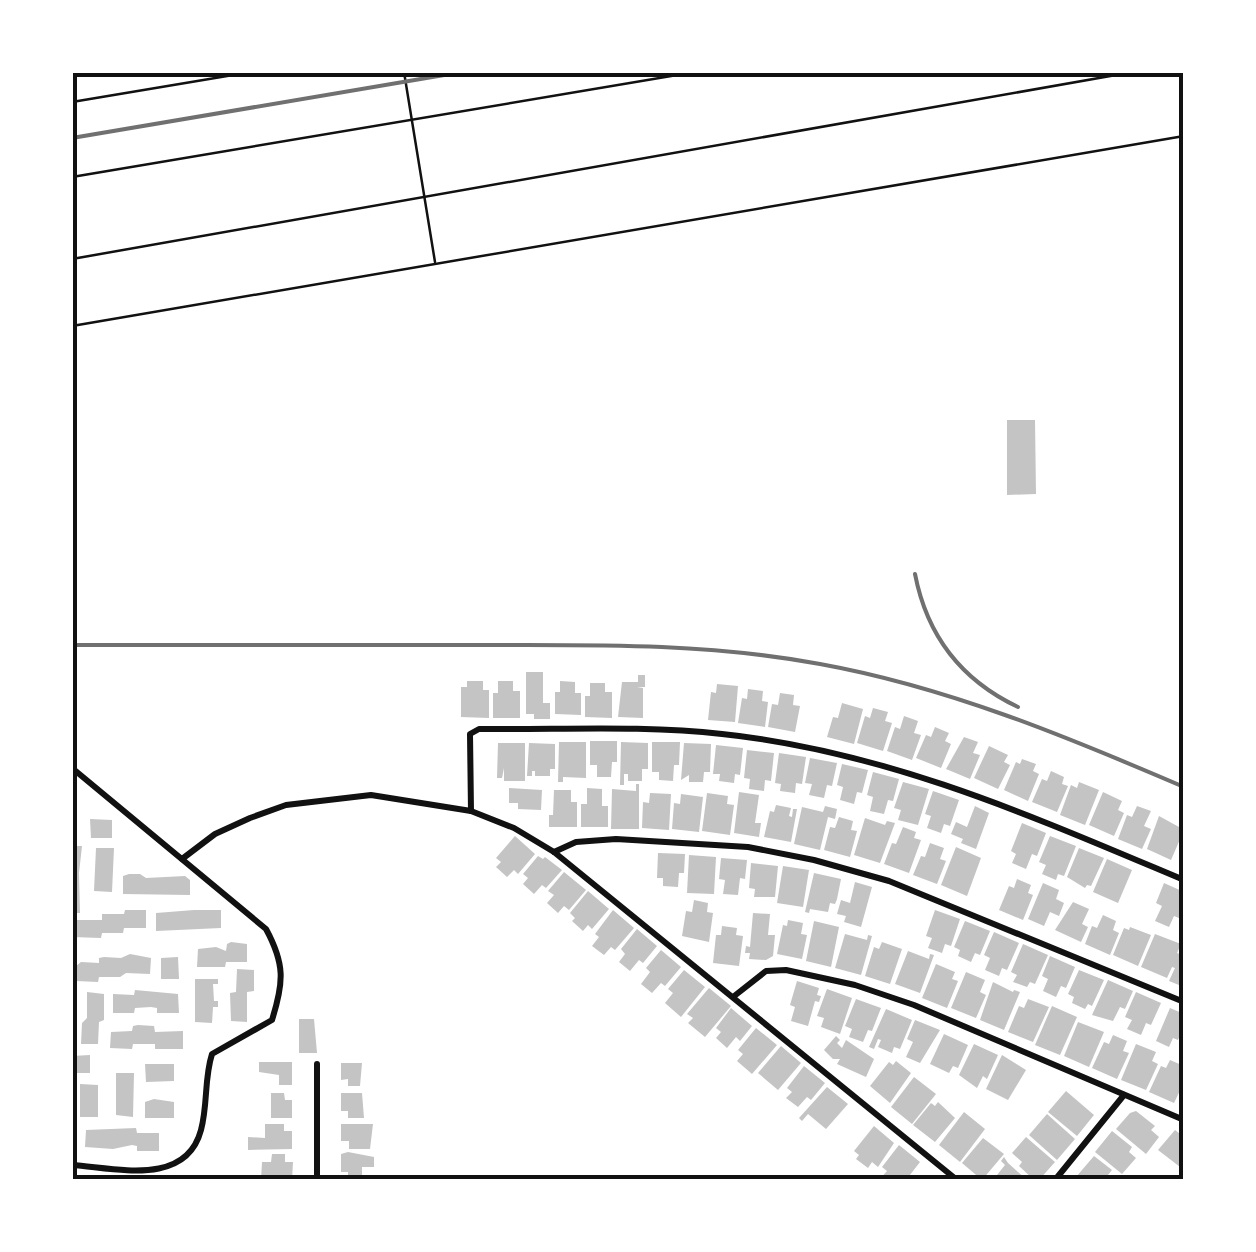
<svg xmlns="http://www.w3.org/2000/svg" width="1256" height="1252" font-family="Signika,sans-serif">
<rect width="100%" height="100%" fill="#fff"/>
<g fill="#c4c4c4">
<path d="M1007 420H1035L1036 494 1007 495Z"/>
<path d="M526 672H543V703H550V719H534V714H526Z"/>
<path d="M638 675H645V687H637L643 688V718L618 717 622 682H638Z"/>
<path d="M467 681H483V690H489V718L461 717V687H467Z"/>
<path d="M498 681H513V691H520V718H493V693H498Z"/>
<path d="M560 681 575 682V693H581V715L555 714V692H560Z"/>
<path d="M590 683H605V692H612V718L585 717V696H590Z"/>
<path d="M717 684 738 686 735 722 708 720 711 692 716 693Z"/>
<path d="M748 689 763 691 762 701 768 702 765 727 738 723 742 698 747 699Z"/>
<path d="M780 693 794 695 793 705 800 706 795 732 768 727 772 704 778 705Z"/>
<path d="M842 703 863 709 854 744 827 737 833 717 838 718Z"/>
<path d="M873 708 888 712 885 721 892 723 883 751 857 743 865 716 870 718Z"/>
<path d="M904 716 918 721 914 733 921 735 912 760 887 751 895 727 900 729Z"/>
<path d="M935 727 949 733 945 741 951 744 941 768 916 758 926 735 931 737Z"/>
<path d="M964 737 978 742 973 753 980 755 970 779 946 769Z"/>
<path d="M590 741H617V762H612L611 777H597V765H590Z"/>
<path d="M559 742H586V778L563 777V782H558Z"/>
<path d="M621 742 648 743V769H642V781H628V774H624V785H620Z"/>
<path d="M652 742H680L679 765H674L673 781 659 780V772H652Z"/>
<path d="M498 743H525V781H504V768L502 778H497Z"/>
<path d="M529 743 555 744V769H550V776H535V771H532V776H527Z"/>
<path d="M684 743 711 744 710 772H704L703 782H689V775L681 780Z"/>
<path d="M716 745 743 748 740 775 735 774 734 783 719 781 720 774H713Z"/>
<path d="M989 746 1008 755 1004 762 1010 765 998 789 974 778Z"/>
<path d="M747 750 774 753 771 781 765 780 764 791 749 789 750 779 744 778Z"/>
<path d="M779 753 806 757 802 784 796 783 795 793 780 791 781 784 775 783Z"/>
<path d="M810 758 837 763 832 786 827 785 824 798 809 795 812 784 805 783Z"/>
<path d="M1022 759 1036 764 1033 771 1039 774 1028 801 1004 790 1016 762 1020 764Z"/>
<path d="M842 764 868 770 862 793 857 792 854 804 840 800 843 787 837 785Z"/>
<path d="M1051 771 1064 777 1062 784 1068 786 1057 812 1032 802 1042 779 1047 781Z"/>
<path d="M873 772 899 779 893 801 888 800 884 814 870 811 873 797 867 795Z"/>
<path d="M903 782 929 789 918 825 898 820 901 810 894 808Z"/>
<path d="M1079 782 1099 790 1085 825 1060 815 1071 785 1077 788Z"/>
<path d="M636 784H639V829H611L612 789 636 791Z"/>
<path d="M509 788 542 790 541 810 518 809V803H509Z"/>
<path d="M587 788 602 789V806H608V827H581V804H587Z"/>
<path d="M554 790H571V802H577V827H549V815H553Z"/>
<path d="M933 791 959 800 950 826 944 824 941 833 927 828 931 816 925 814Z"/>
<path d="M739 792 759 795 755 823H761L759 837 734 833Z"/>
<path d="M1103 792 1122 801 1118 810 1124 813 1114 836 1089 825Z"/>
<path d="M650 793 671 794 669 830 642 828 643 802 649 803Z"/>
<path d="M707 793 728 796 727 804 734 805 730 835 702 831Z"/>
<path d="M681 794 703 797 699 832 672 829 674 803 680 804Z"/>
<path d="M776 805 791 808 789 816 792 817 793 809H797L791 842 764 837 770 811 774 812Z"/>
<path d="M825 806 837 809 835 819 828 817 820 850 794 844 802 807 823 812Z"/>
<path d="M975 806 989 813 976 849 961 843 963 839 951 834 956 822 967 827Z"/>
<path d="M1137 806 1151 811 1144 826 1151 829 1142 849 1118 839 1127 815 1132 817Z"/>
<path d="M1159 816 1179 827 1184 818V830L1171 860 1147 849Z"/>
<path d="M839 817 853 821 851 830 857 831 850 857 824 850 830 827 835 828Z"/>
<path d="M865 818 885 825 887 821 895 823 880 863 854 855Z"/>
<path d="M90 819 112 820V838H91Z"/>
<path d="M1022 823 1046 833 1037 856 1032 854 1026 869 1012 863 1016 854 1011 851Z"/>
<path d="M903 827 916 832 914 838 921 840 909 873 884 864 892 843 896 844Z"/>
<path d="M515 836 535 854 518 874 514 870 507 877 496 867 501 862 496 858Z"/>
<path d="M1050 836 1076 846 1064 876 1058 874 1056 880 1042 874 1046 865 1039 862Z"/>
<path d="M930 843 944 848 940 859 946 861 937 884 913 875 921 856 925 857Z"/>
<path d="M72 846H82L79 873 80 913H72Z"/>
<path d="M956 847 981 858 967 896 941 885Z"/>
<path d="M96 848H114L112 892 94 891Z"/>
<path d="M1079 848 1104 858 1091 886 1087 885 1085 888 1067 877Z"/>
<path d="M658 853 685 854 684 873H679L678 887 663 886V878H657Z"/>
<path d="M689 855 716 857 714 894 687 893Z"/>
<path d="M538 856 543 859 545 857 562 870 546 888 542 885 534 894 523 884 528 878 523 874Z"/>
<path d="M721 858 747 860 745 879 740 878 738 895 723 894 725 880 719 879Z"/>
<path d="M1107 859 1132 870 1118 903 1093 892Z"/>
<path d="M751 863 778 866 775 897H754L755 889 749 888Z"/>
<path d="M783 866 809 870 803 907 777 903Z"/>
<path d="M564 872 586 890 569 910 564 906 558 913 547 903 554 895 548 891Z"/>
<path d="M814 873 841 879 837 899 835 904 830 903 828 912 810 909 809 913 805 912Z"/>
<path d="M129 874H140L146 878 185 876 190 880V895L123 894V876Z"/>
<path d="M1017 879 1031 885 1028 893 1033 895 1023 920 999 910 1009 886 1014 888Z"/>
<path d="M855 882 872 887 861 927 844 922 846 916 837 914 841 900 850 903Z"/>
<path d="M1043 883 1059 890 1056 899 1064 903 1059 916 1050 912 1044 926 1028 919Z"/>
<path d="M1164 883 1184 892V907L1179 918 1174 916 1169 927 1155 921 1162 906 1156 903Z"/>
<path d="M588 891 609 909 592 929 588 925 583 931 572 921 575 918 570 913Z"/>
<path d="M694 900 708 903 707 912 713 913 709 942 682 936 686 911 692 912Z"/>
<path d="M1073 902 1089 909 1082 924 1088 927 1081 942 1055 930Z"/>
<path d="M125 910H146V928H124L123 933H102L101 938 72 937V920H102V914H124Z"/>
<path d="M194 910H221V928L156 931V913Z"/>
<path d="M613 910 634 928 615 950 611 947 604 955 592 946 599 937 595 934Z"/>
<path d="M935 910 960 919 951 946 945 944 942 953 928 948 932 938 926 936Z"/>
<path d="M753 913 770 914 768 935H775L773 956 766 960 749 959 750 953H745L746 946 750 947Z"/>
<path d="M1103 915 1116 921 1113 930 1119 933 1110 955 1085 944 1092 926 1097 928Z"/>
<path d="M788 920 803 923 801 934 807 935 802 959 777 954 783 925 787 926Z"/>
<path d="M814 921 839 927 831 967 806 961Z"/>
<path d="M965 921 990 931 980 955 975 953 971 962 958 956 960 950 954 947Z"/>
<path d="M722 926 737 928 736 935 743 936 739 966 713 963 716 935H721Z"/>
<path d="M1130 927 1151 935 1138 966 1113 955 1124 928 1129 930Z"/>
<path d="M637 929 657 946 643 963 639 960 630 971 619 962 625 954 621 949Z"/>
<path d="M994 932 1019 943 1007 970 1002 968 999 976 985 970 990 958 984 955Z"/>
<path d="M845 934 867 940 868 935 872 936 861 975 835 968Z"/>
<path d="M1155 934 1181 944 1177 953 1184 956V987L1169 981 1175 968 1172 967 1167 978 1141 967Z"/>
<path d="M231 942 247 944V962H226L225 967H197L198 949 216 947 226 951 227 944Z"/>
<path d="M882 942 902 949 890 984 865 976 874 947 879 949Z"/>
<path d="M1023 944 1048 955 1035 984 1030 982 1027 987 1013 982 1017 975 1011 972Z"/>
<path d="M661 950 681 967 665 986 661 983 652 993 641 984 650 972 646 968Z"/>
<path d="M908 951 929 959 930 954 934 955 920 993 895 984Z"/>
<path d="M130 954 151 958 150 974 126 973 120 977H99L98 982 76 981V966L81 962 99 963V958L104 957 121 958Z"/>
<path d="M1050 956 1075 967 1066 988 1061 986 1056 997 1043 991 1048 979 1042 976Z"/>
<path d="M178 957 179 979H161V958Z"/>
<path d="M936 964 955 972 952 979 958 981 947 1008 922 998Z"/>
<path d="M237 969 254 970V991L247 992V1022L231 1021 230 993 236 992Z"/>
<path d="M684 970 705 987 681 1017 665 1003 673 993 668 989Z"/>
<path d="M1079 970 1104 980 1092 1006 1088 1004 1085 1009 1072 1003 1074 997 1068 994Z"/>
<path d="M966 972 985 980 980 992 986 995 976 1018 951 1008Z"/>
<path d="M195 979H218V984H213L214 1001H218V1007H213L212 1023 195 1022Z"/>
<path d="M1108 980 1133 991 1125 1009 1120 1007 1113 1021 1092 1015Z"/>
<path d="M797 981 819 988 817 995 821 996 819 1002 815 1001 808 1026 791 1021 795 1007 790 1005Z"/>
<path d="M993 982 1013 992 1014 990 1020 992 1004 1030 980 1020Z"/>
<path d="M709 988 731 1006 705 1037 688 1023 693 1018 687 1014Z"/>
<path d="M827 989 852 998 840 1034 821 1027 824 1018 817 1016Z"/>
<path d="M135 990 178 994 179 1013H157V1008L151 1007 135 1008 134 1013H113V994L134 995Z"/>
<path d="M87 992 104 994V1020L99 1022 98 1044H81L82 1023 87 1018Z"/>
<path d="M1136 992 1161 1003 1151 1025 1146 1023 1141 1035 1127 1029 1132 1020 1125 1017Z"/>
<path d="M856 999 881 1008 872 1031 868 1030 863 1042 849 1037 852 1029 845 1026Z"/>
<path d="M1028 999 1049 1007 1033 1042 1008 1032 1019 1006 1024 1008Z"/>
<path d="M1052 1006 1077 1017 1060 1055 1035 1045Z"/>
<path d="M731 1008 752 1026 740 1041 736 1037 727 1048 716 1038 721 1032 716 1028Z"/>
<path d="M1170 1008 1184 1014V1026L1178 1040 1173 1038 1169 1047 1156 1041Z"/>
<path d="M886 1009 912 1020 900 1049 894 1047 892 1053 878 1047 881 1040 878 1039 874 1049 869 1047Z"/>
<path d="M299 1019H314L317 1053H299Z"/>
<path d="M915 1020 940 1030 920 1063 906 1057 913 1042 907 1039Z"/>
<path d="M1078 1022 1104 1032 1089 1067 1064 1056Z"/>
<path d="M138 1025 154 1026 155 1032 183 1031V1049H155V1044H133L132 1049 110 1048 111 1032 132 1031 133 1026Z"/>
<path d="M756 1028 777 1045 752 1074 737 1061 743 1054 738 1050Z"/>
<path d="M944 1034 968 1045 958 1068 953 1066 949 1073 930 1064Z"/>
<path d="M1113 1035 1127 1041 1123 1051 1129 1053 1117 1079 1092 1068 1104 1042 1109 1044Z"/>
<path d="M836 1036 840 1040 837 1043 842 1048 846 1040 874 1059 866 1077 837 1064 840 1059H833L824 1050Z"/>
<path d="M974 1044 998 1055 987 1079 983 1076 977 1088 959 1075Z"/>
<path d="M1136 1044 1156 1052 1152 1061 1158 1064 1146 1090 1121 1080Z"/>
<path d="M781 1046 801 1063 778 1090 758 1073Z"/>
<path d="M90 1055V1073H72V1056Z"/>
<path d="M1002 1055 1026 1070 1008 1100 986 1089Z"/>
<path d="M1170 1060 1184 1066V1082L1174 1103 1149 1092 1161 1066 1166 1068Z"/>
<path d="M896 1061 911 1073 890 1103 870 1086 889 1062 893 1065Z"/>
<path d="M259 1062H292V1085H279V1075L259 1072Z"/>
<path d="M341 1063H362L360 1086H348V1079L341 1080Z"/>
<path d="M145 1064H174V1081L146 1082Z"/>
<path d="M804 1066 825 1083 811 1100 807 1097 798 1107 786 1098 792 1092 787 1088Z"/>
<path d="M116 1073H134L133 1117 116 1115Z"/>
<path d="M914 1077 936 1094 912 1124 891 1107Z"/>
<path d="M80 1084 98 1085V1117H80Z"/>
<path d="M827 1087 848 1104 826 1129 808 1114 802 1121 799 1118Z"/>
<path d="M1066 1091 1094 1115 1077 1136 1048 1112Z"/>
<path d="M271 1093H284L285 1100H292V1118H271Z"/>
<path d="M341 1093H362L364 1118H348V1111H341Z"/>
<path d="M154 1099 174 1102V1118H145V1102Z"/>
<path d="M938 1102 955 1118 935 1142 913 1125 931 1103 935 1106Z"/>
<path d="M1136 1111 1155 1126 1151 1130 1159 1137 1146 1154 1116 1129 1130 1113Z"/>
<path d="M964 1112 985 1129 960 1162 939 1145Z"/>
<path d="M1047 1114 1075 1139 1057 1160 1029 1135Z"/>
<path d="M265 1124H284V1131H292V1149L248 1150V1137L265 1138Z"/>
<path d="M341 1124H373L370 1149H349V1141H341Z"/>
<path d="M874 1126 894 1143 878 1167 872 1162 868 1168 856 1159 859 1155 854 1151Z"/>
<path d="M136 1128 137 1133H159V1151H137V1146L132 1145 113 1149 85 1147 86 1130Z"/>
<path d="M1175 1130 1184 1137V1170L1158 1150Z"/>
<path d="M1112 1131 1132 1147 1129 1152 1136 1158 1122 1174 1095 1152Z"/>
<path d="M1026 1137 1055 1162 1039 1180H1034L1019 1166 1022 1162 1012 1153Z"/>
<path d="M983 1138 1004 1154 982 1180 962 1163Z"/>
<path d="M899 1145 920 1162 906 1180H879L887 1171 882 1167Z"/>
<path d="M348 1152 374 1157V1167H362V1180H348V1172H341V1154Z"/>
<path d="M272 1154H285V1162H293L292 1180H261L262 1162H271Z"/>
<path d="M1094 1156 1112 1170 1108 1175 1114 1180H1080L1076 1177Z"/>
<path d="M1004 1157 1008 1163 1027 1180H993L1005 1165 1001 1161Z"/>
</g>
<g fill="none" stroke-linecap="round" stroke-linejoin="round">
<g stroke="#111" stroke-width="2.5">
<path d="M404 72 435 262"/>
<path d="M72 102 251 72"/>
<path d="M72 177 695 72"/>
<path d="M72 259 1133 72"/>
<path d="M72 326 1184 136"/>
</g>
<g stroke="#111" stroke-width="6">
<path d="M72 768 266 929C285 964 284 982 272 1020L212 1054C204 1079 208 1104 201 1130 186 1187 116 1168 72 1165"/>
<path d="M471 811 470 734 479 729C559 730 642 725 722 734 886 751 1034 817 1184 880"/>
<path d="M554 852 576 842 616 839 748 847 814 860 889 881 1184 1002"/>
<path d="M182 859 215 834 250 818 286 805 371 795 471 811 514 828 554 852 957 1180"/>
<path d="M733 997 766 971 786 970 855 985 914 1005 1184 1120"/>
<path d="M317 1180V1064"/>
<path d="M1055 1180 1124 1095"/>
</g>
<g stroke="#707070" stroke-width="4">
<path d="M72 138 462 72"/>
<path d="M915 574C927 636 961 680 1018 707"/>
<path d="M72 645C203 645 334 645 465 645 584 645 702 642 820 664 947 687 1065 736 1184 787"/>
</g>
</g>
<rect width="1256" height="1252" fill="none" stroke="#ffffff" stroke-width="150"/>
<rect x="75" y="75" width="1106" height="1102" fill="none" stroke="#111" stroke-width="4"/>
</svg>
